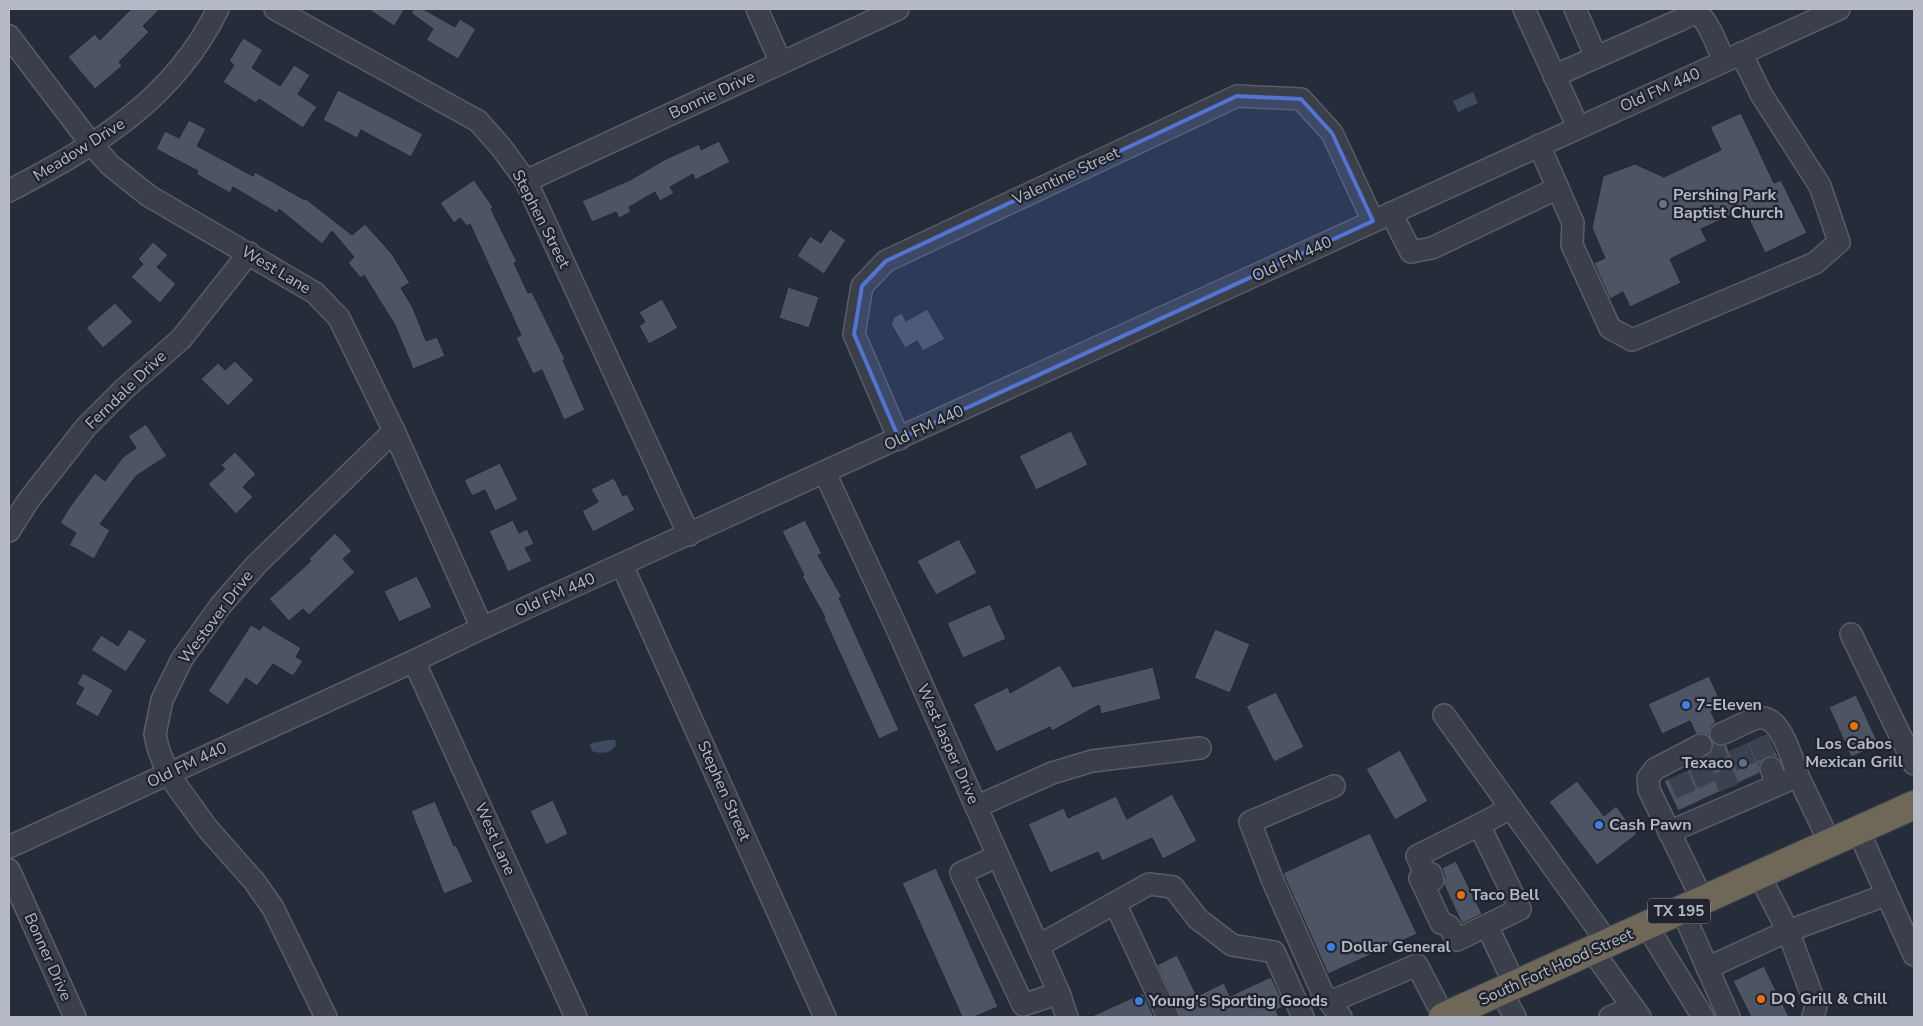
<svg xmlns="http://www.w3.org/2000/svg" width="1923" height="1026" font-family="'Nunito Sans',sans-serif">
<rect width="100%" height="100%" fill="#262d3a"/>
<g fill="#3d4a61">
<path d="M1473 92 1478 103 1458 112 1453 101Z"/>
<path d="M608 740H615L616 745C611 754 600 754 592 751L590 745 592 743Z"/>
</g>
<g fill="#4d5463" stroke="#212631">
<path d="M131 9H160L143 26 149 32 119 62 122 66 95 89 68 57 95 34 100 40Z"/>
<path d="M368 9H405L394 26Z"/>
<path d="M414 9H423L455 27 460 19 476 29 458 59 426 40 433 29 411 13Z"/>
<path d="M243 38 263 50 252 68 280 86 294 65 310 75 298 94 317 107 303 128 259 99 256 103 223 82 234 65 229 61Z"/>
<path d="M338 90 423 134 411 157 361 130 357 138 323 120Z"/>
<path d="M1741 113 1774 183 1781 180 1807 233 1765 253 1744 209 1701 229 1707 241 1670 259 1681 283 1630 307 1623 292 1610 299 1594 263 1605 258 1592 228 1603 176 1635 164 1664 177 1721 150 1710 127Z"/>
<path d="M189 120 206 129 197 146 253 176 255 172 305 200 306 199 352 235 365 224 392 254 410 283 401 288 413 308 426 341 437 337 445 356 413 369 395 325 364 275 361 278 348 263 354 257 332 231 322 244 279 209 277 213 233 187 230 193 196 174 198 171 156 149 165 131 179 138Z"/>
<path d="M719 141 730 162 695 180 693 174 670 187 674 193 660 201 655 192 629 207 631 212 619 218 616 212 592 222 582 201 630 180 666 159 699 144 701 150Z"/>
<path d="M474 180 493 207 491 209 517 262 514 263 528 293 532 292 565 359 563 360 585 410 564 420 542 370 533 374 516 338 521 335 470 224 467 226 460 218 454 223 440 203Z"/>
<path d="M830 229 846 240 824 274 797 256 810 236 821 243Z"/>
<path d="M153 242 168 255 157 267 176 284 160 303 131 277 143 264 138 259Z"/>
<path d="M788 287 819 297 809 328 779 318Z"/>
<path d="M662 299 678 328 649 344 639 326 645 322 639 312Z"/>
<path d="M115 303 133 322 103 348 86 328Z"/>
<path d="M927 309 945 339 923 351 917 341 905 348 891 324 894 317 902 313 906 321Z"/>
<path d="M235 361 254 380 228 406 201 379 218 363 225 370Z"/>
<path d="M146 424 167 456 136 476 100 524 110 530 94 559 69 545 76 533 60 523 69 508 95 473 105 481 123 457 136 448 128 436Z"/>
<path d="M1071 431 1088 465 1036 490 1019 456Z"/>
<path d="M235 452 256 474 243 487 253 497 236 514 208 484 225 469 221 465Z"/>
<path d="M500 463 518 500 495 511 485 490 472 496 464 480Z"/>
<path d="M614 478 623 496 627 494 635 510 593 532 582 511 598 502 591 489Z"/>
<path d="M513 520 519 533 527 529 534 544 525 548 532 561 508 572 489 531Z"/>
<path d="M805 520 822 554 818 555 842 597 839 598 899 730 879 739 824 618 825 617 802 576 804 575 782 531Z"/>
<path d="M335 533 352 551 343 559 355 572 309 615 303 609 289 621 269 599 311 561 309 559Z"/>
<path d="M959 539 977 573 936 595 917 561Z"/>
<path d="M417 576 432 607 399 622 384 591Z"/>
<path d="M990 604 1006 639 963 658 947 623Z"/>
<path d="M251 625 260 630 263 625 301 648 296 657 303 661 293 676 273 664 257 686 246 678 228 705 208 691Z"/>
<path d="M129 629 147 640 126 672 91 650 101 635 118 646Z"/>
<path d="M1215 629 1250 644 1230 693 1194 678Z"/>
<path d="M1060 665 1073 687 1153 667 1161 699 1101 714 1099 705 1052 731 1050 727 996 752 973 704 1008 687 1010 693Z"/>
<path d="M83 673 113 690 98 717 75 704 84 688 77 684Z"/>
<path d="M1709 676 1723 707 1711 712 1716 722 1711 727 1709 736 1702 733 1696 734 1690 721 1662 734 1648 704Z"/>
<path d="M1276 692 1304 747 1274 762 1246 706Z"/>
<path d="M1856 695 1879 745 1851 757 1829 707Z"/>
<path d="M1766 734 1779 758 1773 756H1766L1762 760 1759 765 1760 773 1678 811 1664 781 1708 761 1706 756 1712 751 1713 744 1720 746 1727 745 1729 751Z"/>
<path d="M1400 750 1428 801 1395 820 1366 769Z"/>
<path d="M1577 781 1604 816 1616 806 1637 834 1597 865 1549 802Z"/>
<path d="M1172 794 1197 841 1163 859 1152 838 1102 861 1098 852 1050 873 1028 824 1064 808 1068 818 1116 796 1127 819Z"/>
<path d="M553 800 568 834 546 845 530 811Z"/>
<path d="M435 801 454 846 456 845 473 882 444 894 411 811Z"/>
<path d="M1370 833 1417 934 1328 974 1283 873Z"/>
<path d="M1456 861 1482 914 1462 924 1444 885 1445 877 1442 868Z"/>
<path d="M936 868 998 1007 974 1017H962L902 883Z"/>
<path d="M1177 955 1197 996 1224 983 1230 996 1271 977 1285 1006 1276 1010 1279 1017H1180L1157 965Z"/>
<path d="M1764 966 1789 1017H1751L1733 981Z"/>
<path d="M1143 993 1154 1017H1090Z"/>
</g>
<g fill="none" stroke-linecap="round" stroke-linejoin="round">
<g stroke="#3b424f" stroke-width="21" stroke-dasharray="21 11" stroke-linecap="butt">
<path d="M1758 738 1771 768"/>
<path d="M1710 741 1729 788"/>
<path d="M1738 747 1751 777"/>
<path d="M1699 765 1712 795"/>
<path d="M1678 775 1691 805"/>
</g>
<g stroke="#585d68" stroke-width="24">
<g id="minor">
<path d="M275 9 478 121 501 147 526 181 689 535"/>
<path d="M757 9 781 63"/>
<path d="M1524 9 1578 127"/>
<path d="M1575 9 1596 57"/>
<path d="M9 36 92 145 110 165 149 196 315 293 339 318 394 431 482 628"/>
<path d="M1554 76 1680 20C1686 17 1693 13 1699 15 1707 18 1720 52 1724 61"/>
<path d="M1539 145 1573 223 1572 245 1610 328 1632 340 1815 263 1839 242 1820 186 1761 94 1741 53"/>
<path d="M526 181 898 9"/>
<path d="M9 191C96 145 173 101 218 9"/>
<path d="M1391 213 1411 252 1432 248 1558 188"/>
<path d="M899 439 854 334 862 286 886 261 1237 96 1301 99 1332 133 1373 221"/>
<path d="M825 473 895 624 1059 993 1067 1017"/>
<path d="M9 531 28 501 86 427 124 389 181 339 249 253"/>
<path d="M622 565 825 1017"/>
<path d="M1851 634 1914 764"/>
<path d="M414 661 576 1017"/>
<path d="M1444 715 1608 943"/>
<path d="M1721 734C1732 730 1748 720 1758 718 1781 714 1792 759 1798 776"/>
<path d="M1701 745 1655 769 1648 778 1649 790 1703 901"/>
<path d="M1771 768 1777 785"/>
<path d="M1334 786 1250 822 1272 879 1322 992 1341 1017"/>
<path d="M976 807 1052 773 1092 761 1200 748"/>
<path d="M1858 830 1914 955"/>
<path d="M1669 832 1798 776 1830 843"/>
<path d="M9 847 414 661 482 628 1839 9"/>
<path d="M998 856 961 873 1023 1005 1059 993"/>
<path d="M9 870 75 1017"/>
<path d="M1424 871 1420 878 1441 923 1449 926 1457 940 1520 909 1479 825 1511 808"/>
<path d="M1433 880 1431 874 1424 871 1417 856 1479 825"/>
<path d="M1115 903 1168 1017"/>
<path d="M1682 910 1729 1017"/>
<path d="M1487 926 1515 985"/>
<path d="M1647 926 1703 1017"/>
<path d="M1038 946 1149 884 1173 887 1198 919 1232 945 1274 952 1303 1017"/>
<path d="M1592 950 1640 1017"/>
<path d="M1707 968 1788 931 1759 875"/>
<path d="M1501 991 1515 1017"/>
<path d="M1330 1002 1417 965 1444 1017"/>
<path d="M326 1017 273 908 254 881 208 829 168 774 158 748 155 734 162 700 182 659 221 605 256 565 394 431"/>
<path d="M1610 1017 1633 1007"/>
<path d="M1813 1017 1816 1006 1788 931 1886 895"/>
</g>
</g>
<g stroke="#454a55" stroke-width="30">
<path id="highway" d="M1443 1017 1914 805"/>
</g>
<use href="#minor" stroke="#3a3f4a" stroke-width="21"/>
<use href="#highway" stroke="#6f6858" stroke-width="28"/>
</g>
<path fill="#5274d2" fill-opacity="0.2" stroke="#5274d2" stroke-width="4" stroke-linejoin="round" d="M1237 96 1301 99 1332 133 1373 221 899 439 854 334 862 286 886 261Z"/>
<circle fill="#6b7280" stroke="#1f242f" stroke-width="2" cx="1663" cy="204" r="5"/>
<g fill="#3f7fe0" stroke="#1f242f" stroke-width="2">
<circle cx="1686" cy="705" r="5"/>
<circle cx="1599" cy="825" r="5"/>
<circle cx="1331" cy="947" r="5"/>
<circle cx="1139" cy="1001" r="5"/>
</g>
<g fill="#e8710a" stroke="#1f242f" stroke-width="2">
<circle cx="1854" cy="726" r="5"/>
<circle cx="1461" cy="895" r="5"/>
<circle cx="1761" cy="999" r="5"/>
</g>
<circle fill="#5c6f8a" stroke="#1f242f" stroke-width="2" cx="1743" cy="763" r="5"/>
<g text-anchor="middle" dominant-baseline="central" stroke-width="4.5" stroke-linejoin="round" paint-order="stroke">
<rect fill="#1f242f" stroke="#888d99" stroke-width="1" x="1648" y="898.5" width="62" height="25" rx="4"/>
<g font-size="15" font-weight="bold" fill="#b5bac6">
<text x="1679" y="911">TX 195</text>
</g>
<g font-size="16" fill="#b5bac6" stroke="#1f242f">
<text transform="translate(1660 90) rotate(-24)">Old FM 440</text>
<text transform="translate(712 95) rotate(-25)">Bonnie Drive</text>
<text transform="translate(79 150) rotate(-32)">Meadow Drive</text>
<text transform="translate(1066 176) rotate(-25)">Valentine Street</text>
<text transform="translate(541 219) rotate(63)">Stephen Street</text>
<text transform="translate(1292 259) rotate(-25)">Old FM 440</text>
<text transform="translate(276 270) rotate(31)">West Lane</text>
<text transform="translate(126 390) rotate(-44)">Ferndale Drive</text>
<text transform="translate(924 428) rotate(-25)">Old FM 440</text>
<text transform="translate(555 595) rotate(-24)">Old FM 440</text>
<text transform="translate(216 617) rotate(-53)">Westover Drive</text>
<text transform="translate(948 744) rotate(66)">West Jasper Drive</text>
<text transform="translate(187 765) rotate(-25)">Old FM 440</text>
<text transform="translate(724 791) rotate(66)">Stephen Street</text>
<text transform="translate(495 839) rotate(66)">West Lane</text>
<text transform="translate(48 957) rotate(66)">Bonner Drive</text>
<text transform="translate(1556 967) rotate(-24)">South Fort Hood Street</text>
</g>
<g font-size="16" font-weight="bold" fill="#b5bac6" stroke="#1f242f" text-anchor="start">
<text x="1673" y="195">Pershing Park<tspan x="1673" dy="18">Baptist Church</tspan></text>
<text x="1696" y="705">7-Eleven</text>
<text x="1854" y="744" text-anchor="middle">Los Cabos<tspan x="1854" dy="18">Mexican Grill</tspan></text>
<text x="1733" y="763" text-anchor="end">Texaco</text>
<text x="1609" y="825">Cash Pawn</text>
<text x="1471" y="895">Taco Bell</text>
<text x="1341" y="947">Dollar General</text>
<text x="1771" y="999">DQ Grill &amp; Chill</text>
<text x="1149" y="1001">Young's Sporting Goods</text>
</g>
</g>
<rect width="1923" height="1026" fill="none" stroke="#b5bac6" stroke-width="20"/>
</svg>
